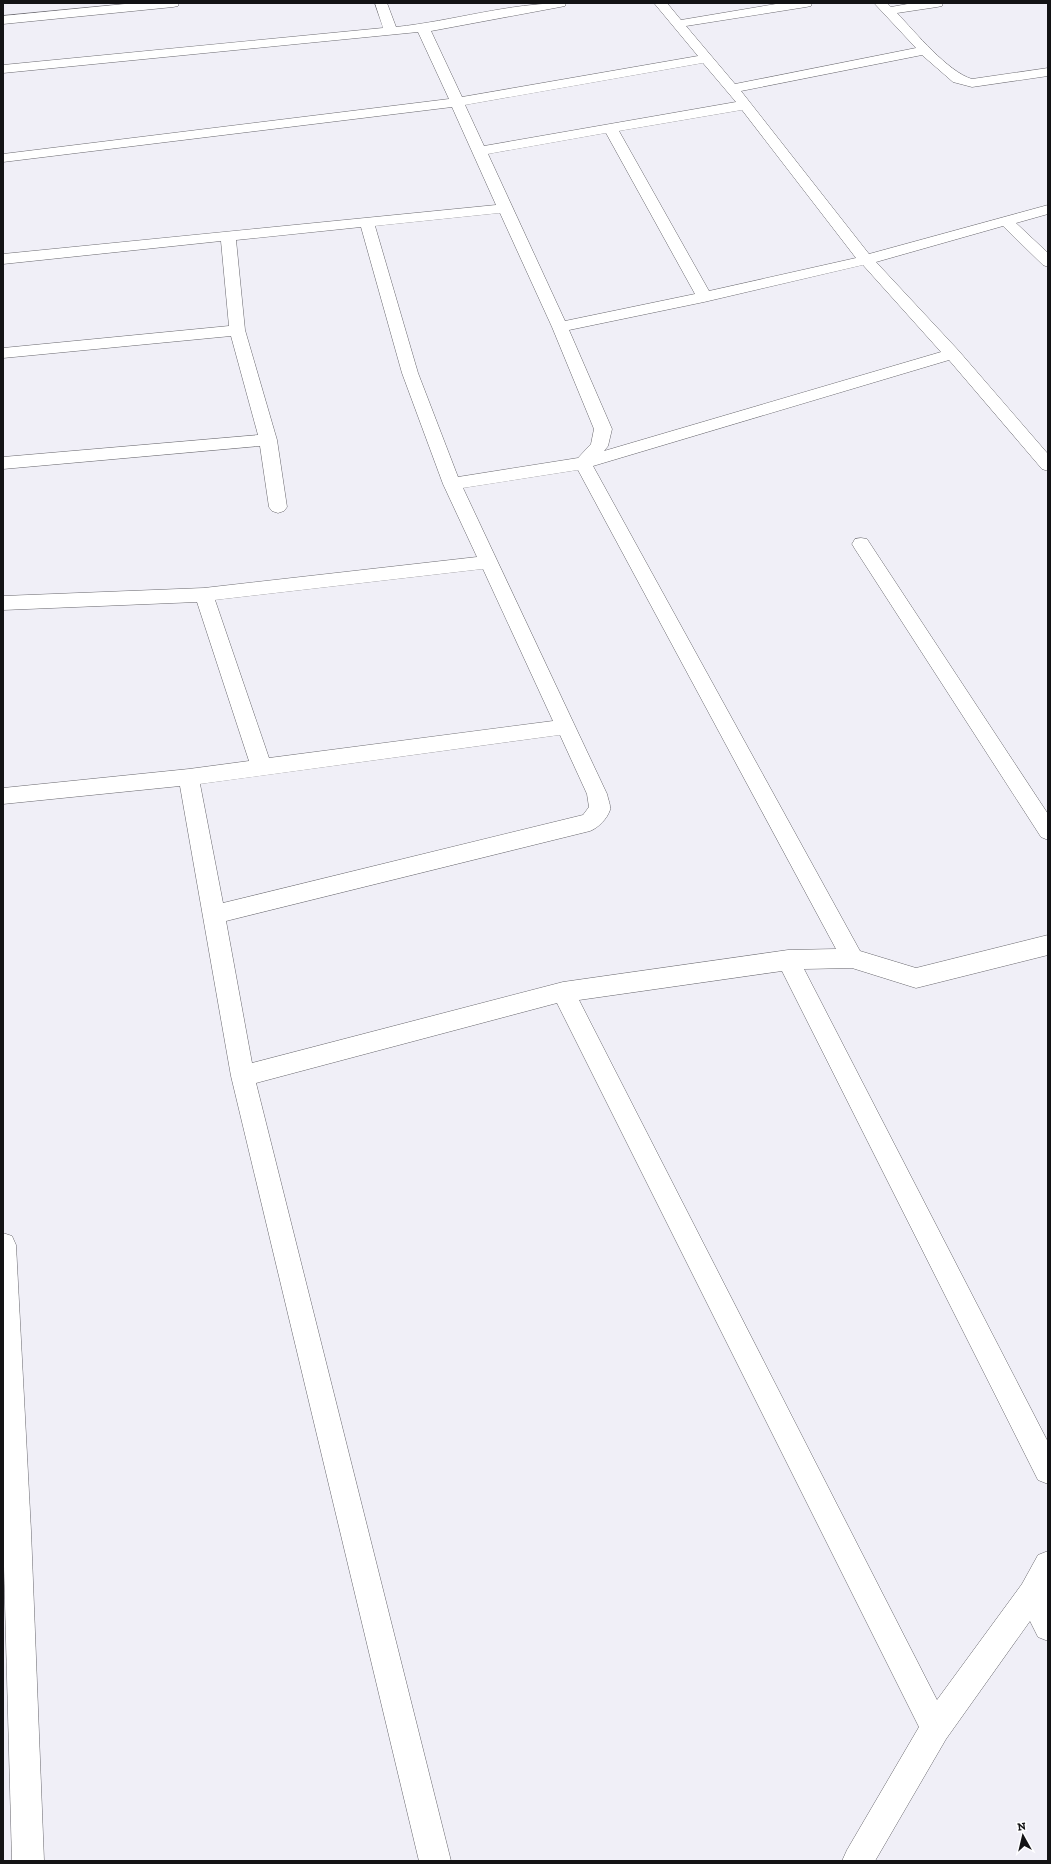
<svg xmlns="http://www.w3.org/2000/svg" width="1051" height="1864" font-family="'Zilla Slab',serif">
<rect width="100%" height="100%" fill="#f0eff7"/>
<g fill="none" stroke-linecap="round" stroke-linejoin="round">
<g stroke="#68676d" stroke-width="1">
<g id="minor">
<path d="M135 3H179L178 6 173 7 3 24V16Z"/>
<path d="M375 3H387L396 27C453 21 509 3 566 3L565 6 560 7 431 31 462 97 698 56 654 3H667L681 20 782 3H812L811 6 806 7 686 26 735 84 916 48 874 3H887L891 7 913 3H943L942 6 937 7 897 13C915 32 948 72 972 79L1048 68V76L972 87 953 82 922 55 741 91 869 254 1048 205V214L1016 223 1048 253V267L1043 265 1003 226 876 262 958 350 1048 454V471L1042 469 949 360 593 466 860 951 916 968 1048 935V955L916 988 852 968 804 969 1048 1442V1484L1038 1480 782 971 579 1000 937 1700 1022 1584 1038 1555 1048 1551V1641L1038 1637 1030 1621 946 1739 875 1861H842L847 1850 919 1727 557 1003 256 1083 451 1861H419L231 1076 180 786 3 804V788L189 769 249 761 197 602 3 610V596L204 588 477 557 443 484 402 373 361 227 236 240 245 330 277 440 287 507 284 511 278 513 272 511 269 507 260 446 3 469V457L258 435 231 336 3 358V348L229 326 221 241 3 264V254L496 205 452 107 3 162V154L449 99 418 32 3 73V65L383 28ZM703 63 736 102 484 146 465 105ZM742 110 856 258 709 291 619 131ZM606 133 695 294 565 321 488 154ZM500 213 552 327 594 429 591 444 578 458 458 477 418 373 375 226ZM863 265 941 352 604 451 608 446 612 429 569 330 704 302ZM578 470 836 949 788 950 563 982 252 1063 226 921 590 831C598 828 607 819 610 810 611 806 608 799 607 794L463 488ZM483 569 553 721 269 758 215 600ZM560 735 587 794 589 807 583 815 223 903 200 784Z"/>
<path d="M861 538 867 539 1048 814V840L1041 837 855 549 852 544 855 539Z"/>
<path d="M3 1233 12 1236 16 1245 31 1531 44 1861H12L3 1530Z"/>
</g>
</g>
<use href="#minor" fill="#fff" fill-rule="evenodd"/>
</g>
<rect width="1051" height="1864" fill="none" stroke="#131315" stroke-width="8"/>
<g transform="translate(1023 1836) rotate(352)" stroke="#fefeff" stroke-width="3" paint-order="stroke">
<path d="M0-3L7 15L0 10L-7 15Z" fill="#131315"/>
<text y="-6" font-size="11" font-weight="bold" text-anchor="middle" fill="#131315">N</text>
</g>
</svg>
